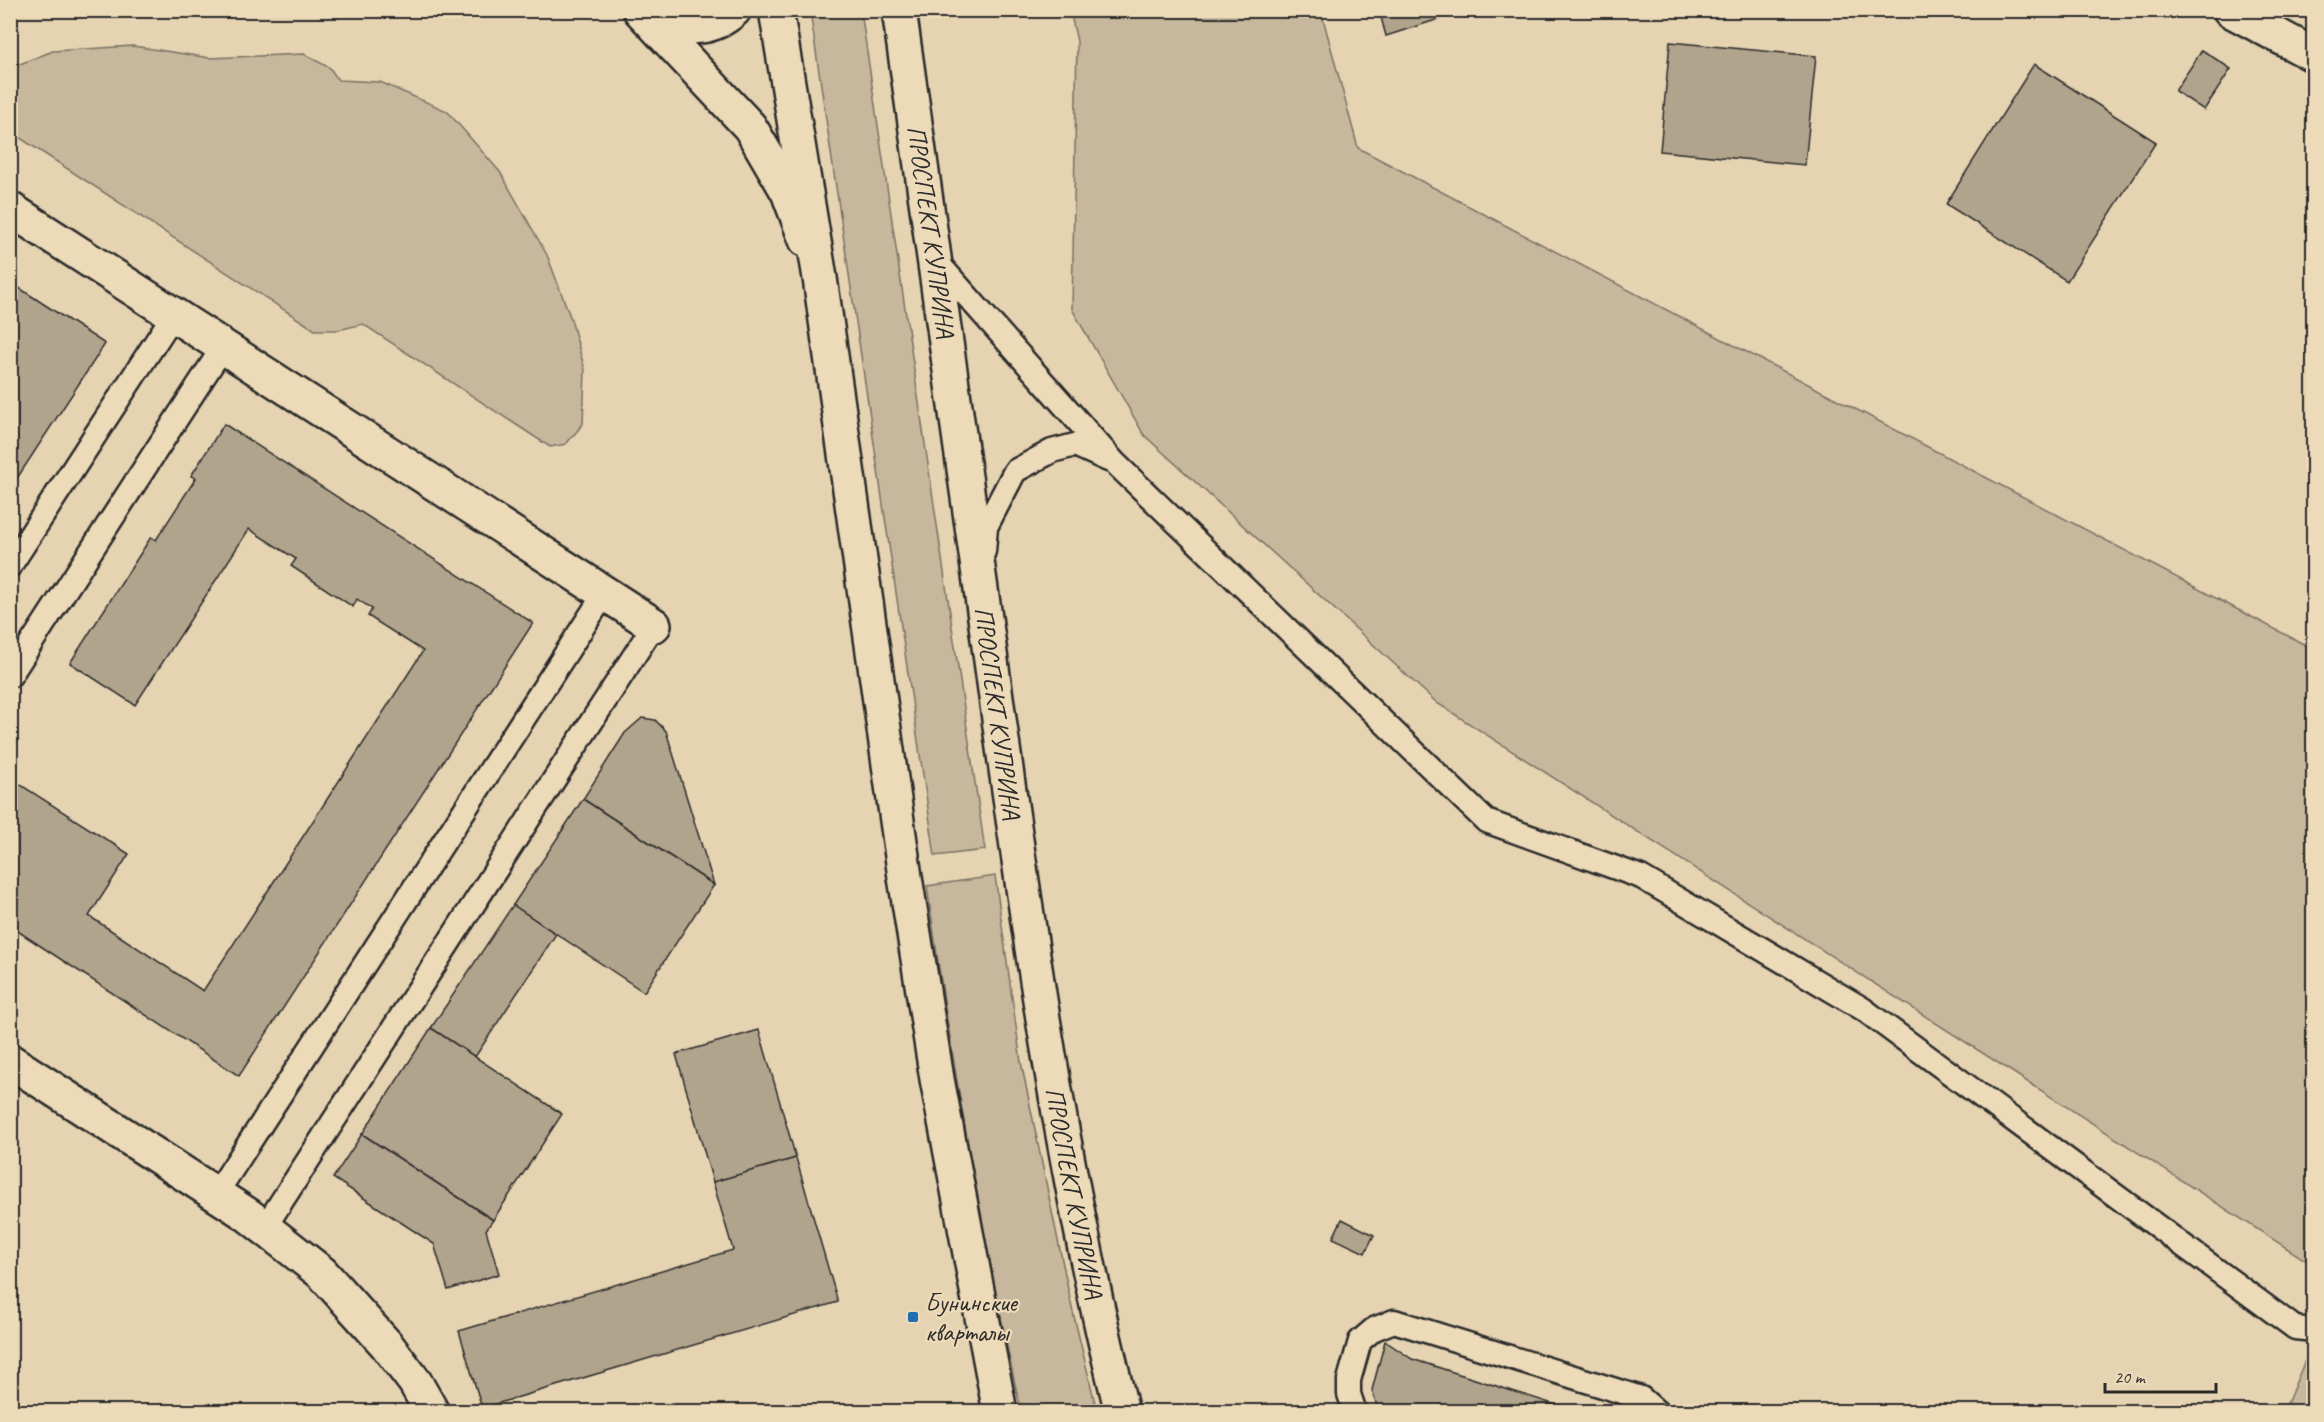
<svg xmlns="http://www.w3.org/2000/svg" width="2324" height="1422" font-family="Caveat,sans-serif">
<rect width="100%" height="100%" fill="#e5d3b2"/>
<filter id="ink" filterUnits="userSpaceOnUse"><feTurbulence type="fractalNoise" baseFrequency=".0167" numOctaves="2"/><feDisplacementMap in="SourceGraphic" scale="12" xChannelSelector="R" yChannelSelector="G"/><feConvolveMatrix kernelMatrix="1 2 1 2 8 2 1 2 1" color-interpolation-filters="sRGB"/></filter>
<g filter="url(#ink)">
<g fill="#c7b79c" stroke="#797164" stroke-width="1.5">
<path d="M810 11H861L985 850 935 856Z"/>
<path d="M1070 11H1321L1358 148 2313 649V1265L1437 703 1144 435 1072 309 1077 41Z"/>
<path d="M133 46 210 58 304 54 330 68 338 80 380 82 447 111 500 172 547 255 571 319 585 370 583 424 566 444 550 447 363 324 338 330H315L11 132V70L15 66 53 51Z"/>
<path d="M995 876 1021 1062 1072 1308 1097 1411H1021C982 1237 952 1062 927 886Z"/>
<path d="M2306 1358H2313V1411H2284Z"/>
</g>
<g fill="#b1a48d" stroke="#2b2b2b" stroke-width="1.5">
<path d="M1379 10H1467L1386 36Z"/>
<path d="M1670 42 1816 56 1805 165 1660 151Z"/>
<path d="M2202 50 2231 69 2204 110 2175 91Z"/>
<path d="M2034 64 2156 142 2067 281 1946 204Z"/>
<path d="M10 282 105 344 10 489Z"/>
<path d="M224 424 533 623 239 1076 10 926V778L129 854 89 916 203 991 423 651 368 616 372 609 357 599 353 607 291 566 296 559 249 529 135 705 70 663 151 537 156 540 196 478 191 476Z"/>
<path d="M642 718 655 720 666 731 714 885 583 799 625 733Z"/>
<path d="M583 799 714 885 644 992 513 905Z"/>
<path d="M513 905 556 934 475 1057 431 1028Z"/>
<path d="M431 1028 562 1114 493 1220 362 1134Z"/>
<path d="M759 1030 796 1158 713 1182 676 1054Z"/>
<path d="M362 1134 493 1220 486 1230 499 1274 448 1290 434 1244 333 1178Z"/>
<path d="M796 1158 838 1302 482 1408 459 1331 733 1250 713 1182Z"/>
<path d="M1342 1219 1374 1235 1365 1253 1333 1238Z"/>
<path d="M1385 1341 1412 1359 1578 1412H1379L1372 1390Z"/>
</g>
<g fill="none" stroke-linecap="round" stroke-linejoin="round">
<g stroke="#2b2b2b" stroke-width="27">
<g id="service">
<path d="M937 262 1115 463 1486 821 1641 877 1863 1009 2295 1328 2314 1330"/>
<path d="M984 551 986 527 1015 471 1052 451 1075 445 1108 460"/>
<path d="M10 566 174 314"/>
<path d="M10 676 223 347"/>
<path d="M216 1194 605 593"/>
<path d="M265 1227 654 625"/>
<path d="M1355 1412 1349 1394V1380L1360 1341 1374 1329 1394 1321 1641 1398 1657 1412"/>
</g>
</g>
<g stroke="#2b2b2b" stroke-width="38">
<g id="minor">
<path d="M2230 10 2314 55"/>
<path d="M10 209 654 625"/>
<path d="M10 1061 248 1215 322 1273 386 1344 415 1382 432 1412"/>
</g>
</g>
<g stroke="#2b2b2b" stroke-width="38">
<g id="tertiary">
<path d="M640 10 750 127 788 192 806 240"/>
<path d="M645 14C677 28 707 35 734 10"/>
</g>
</g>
<g stroke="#2b2b2b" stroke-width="38">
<g id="secondary">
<path d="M776 10 820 278 905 877 937 1079 1000 1412"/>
<path id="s1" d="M899 10C931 222 961 434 989 646 1024 903 1059 1160 1122 1412"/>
</g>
</g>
<path stroke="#2b2b2b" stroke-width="4" stroke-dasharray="4.5 4.5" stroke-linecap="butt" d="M122 10 147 16 179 10"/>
<use href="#service" stroke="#eddab8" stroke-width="22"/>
<use href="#minor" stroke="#eddab8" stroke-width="33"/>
<use href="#tertiary" stroke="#eddab8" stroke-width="33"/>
<use href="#secondary" stroke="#eddab8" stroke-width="33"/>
</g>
</g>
<rect fill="#1f6fb2" stroke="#eddab8" stroke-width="2" x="907" y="1311" width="12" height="12" rx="3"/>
<g text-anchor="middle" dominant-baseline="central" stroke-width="4.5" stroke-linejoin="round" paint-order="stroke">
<g font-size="26" fill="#2b2b2b" stroke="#eddab8">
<text stroke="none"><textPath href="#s1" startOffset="224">ПРОСПЕКТ КУПРИНА</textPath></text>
<text stroke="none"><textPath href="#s1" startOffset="710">ПРОСПЕКТ КУПРИНА</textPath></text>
<text stroke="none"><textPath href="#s1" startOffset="1196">ПРОСПЕКТ КУПРИНА</textPath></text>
</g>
<g font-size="26" fill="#2b2b2b" stroke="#eddab8" text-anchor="start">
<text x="925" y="1302">Бунинские<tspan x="925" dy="30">кварталы</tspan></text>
</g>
</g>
<rect width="2324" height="1422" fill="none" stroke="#eddab8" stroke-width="36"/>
<rect x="18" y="18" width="2288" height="1386" fill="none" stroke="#2b2b2b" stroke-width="2" filter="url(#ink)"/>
<path d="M2105 1383v9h111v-9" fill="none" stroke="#2b2b2b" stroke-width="3"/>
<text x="2114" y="1383" font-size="18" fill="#2b2b2b" stroke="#eddab8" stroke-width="4.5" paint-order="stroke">20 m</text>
</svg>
